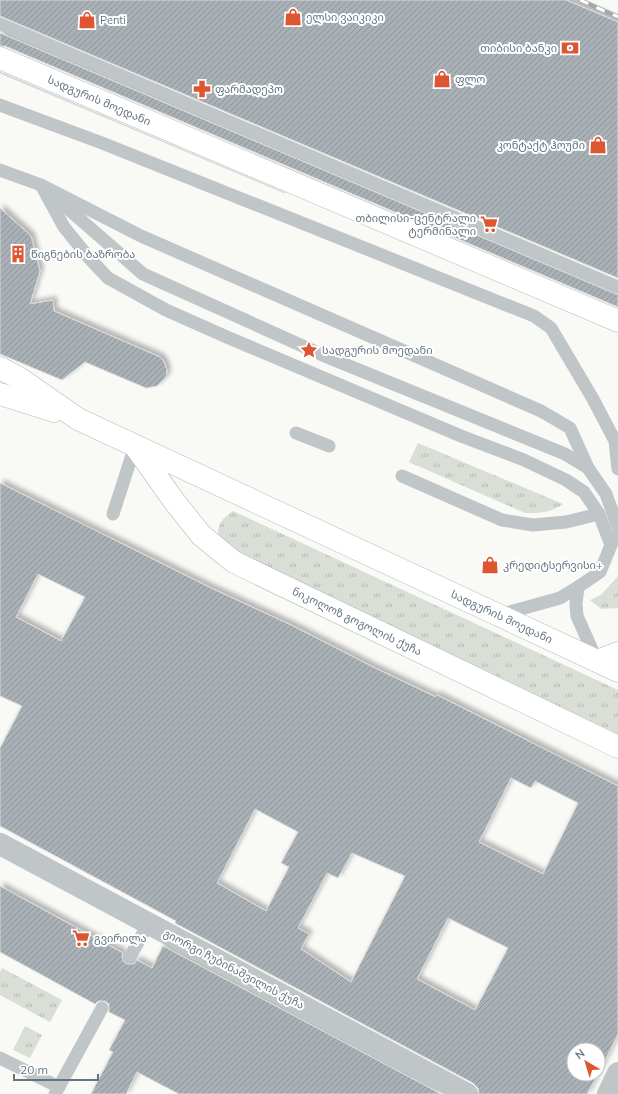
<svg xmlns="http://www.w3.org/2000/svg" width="618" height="1094" font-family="Mulish,'Noto Sans Georgian',sans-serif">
<defs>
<pattern id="grass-tufts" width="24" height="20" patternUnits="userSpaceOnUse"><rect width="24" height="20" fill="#d9ded6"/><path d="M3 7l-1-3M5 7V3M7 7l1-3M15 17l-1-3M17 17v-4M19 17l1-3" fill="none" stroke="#b4b9b3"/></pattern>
<pattern id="building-hatch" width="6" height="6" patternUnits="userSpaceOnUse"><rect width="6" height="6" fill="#a9b1b7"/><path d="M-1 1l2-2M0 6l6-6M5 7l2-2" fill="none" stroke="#8d959a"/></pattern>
<filter id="shadow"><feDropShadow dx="3.5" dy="-3.5" stdDeviation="2" flood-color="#0004"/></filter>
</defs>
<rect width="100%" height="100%" fill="#f9f9f6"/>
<g fill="url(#grass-tufts)">
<path d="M418 443 563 504C549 513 541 513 525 513L409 462Z"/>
<path d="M233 511 618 690V734L219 546C217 528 217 522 233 511Z"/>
<path d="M618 576V608L601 609 590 600 601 595Z"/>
<path d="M2 968 62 1000 50 1022 0 995V972Z"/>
<path d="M25 1026 42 1035 30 1058 13 1050Z"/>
</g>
<g fill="url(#building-hatch)" stroke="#dadad9" fill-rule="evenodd" filter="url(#shadow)">
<path d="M0 0H566L618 22V278L0 16Z"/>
<path d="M0 33 618 295V307L5 46H0Z"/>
<path d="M0 72 285 193 0 73Z"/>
<path d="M0 208 31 236 40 271 30 304 53 300 54 311 160 357 164 362 167 370 166 377 157 386 146 388 85 362 62 380 0 354Z"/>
<path d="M0 483 211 588 293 626 375 668 436 697 437 695 618 786V1034L598 1074V1050H574V1074H598L587 1094H479L478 1088 473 1083 175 923 176 921 0 826V748L22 706 0 696ZM38 574 85 597 61 641 16 617ZM511 778 531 788 535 781 578 803 543 874 479 842ZM255 809 298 832 281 863 289 867 266 911 217 883ZM352 853 405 876 351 982 301 949 309 934 298 928 327 873 338 878ZM448 918 508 948 475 1010 417 979Z"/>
<path d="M0 886 123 953 122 958 123 961 127 964H134L137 960 152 968 163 946 441 1094H179L137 1072 126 1094H91L113 1052 109 1050 125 1020 109 1012V1004L105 1001H98L95 1004 0 952Z"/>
</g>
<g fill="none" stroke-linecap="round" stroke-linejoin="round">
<g stroke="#b3b9bd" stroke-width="23">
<g id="secondary">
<path id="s1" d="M135 446 174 501 201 535 234 562 618 747"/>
<path d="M597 661 618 671"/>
</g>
</g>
<g stroke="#b4b9bd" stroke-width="23">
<g id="primary">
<path id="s2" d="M0 58 618 321"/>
<path id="s3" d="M0 368 19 378 78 419 597 661 618 653"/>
<path d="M0 394 54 411"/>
</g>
</g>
<g stroke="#c0c5c8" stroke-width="13">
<path d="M0 24 618 287"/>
<path d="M0 105 102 143 534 316 551 328 593 399 615 441 618 469"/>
<path d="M0 170 41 185 141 236 541 411 570 428 588 468 606 494 618 527"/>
<path d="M41 185 64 227 90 259 108 278 166 310 229 338 461 436 524 460 566 480 584 492 599 514 611 545"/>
<path d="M58 200 143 274 327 357 565 454 588 468"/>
<path d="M296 433 329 446"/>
<path d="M402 476 502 520 533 525 566 522 599 514"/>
<path d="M113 514 135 446"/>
<path d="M578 587 576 604 577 616 597 661"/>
<path d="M499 615 560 598 578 587 600 572 614 538"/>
<path d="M130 957 148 924"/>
<path d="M0 1058 59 1087"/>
<path d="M55 1094 102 1008"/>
</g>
<g stroke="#c0c5c8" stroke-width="22">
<path d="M0 844 467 1094"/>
<path d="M608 1094 618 1073"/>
</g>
<use href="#secondary" stroke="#fff" stroke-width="22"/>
<use href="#primary" stroke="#fff" stroke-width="22"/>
<g stroke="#a2a9ae" stroke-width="4.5">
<path id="rail" d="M580 0 618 17"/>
</g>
<use href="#rail" stroke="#fff" stroke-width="3" stroke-dasharray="9" stroke-linecap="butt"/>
</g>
<defs>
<g id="shop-bare" transform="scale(1.38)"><path d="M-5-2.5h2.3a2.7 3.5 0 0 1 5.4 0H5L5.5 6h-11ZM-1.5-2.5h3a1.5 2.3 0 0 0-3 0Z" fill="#de5531" stroke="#fff" stroke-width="2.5" paint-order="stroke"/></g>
<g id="bank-bare" transform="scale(1.38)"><path d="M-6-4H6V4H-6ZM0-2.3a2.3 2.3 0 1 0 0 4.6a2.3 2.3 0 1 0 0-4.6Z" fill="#de5531" stroke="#fff" stroke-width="2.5" paint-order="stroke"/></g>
<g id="pharmacy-bare" transform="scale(1.38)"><path d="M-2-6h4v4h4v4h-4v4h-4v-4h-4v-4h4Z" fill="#de5531" stroke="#fff" stroke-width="2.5" paint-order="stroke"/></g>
<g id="supermarket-bare" transform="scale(1.38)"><path d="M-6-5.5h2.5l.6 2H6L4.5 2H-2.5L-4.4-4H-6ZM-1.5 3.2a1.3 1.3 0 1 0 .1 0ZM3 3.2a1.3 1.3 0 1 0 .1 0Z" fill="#de5531" stroke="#fff" stroke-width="2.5" paint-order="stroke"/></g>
<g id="building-bare" transform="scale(1.38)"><path d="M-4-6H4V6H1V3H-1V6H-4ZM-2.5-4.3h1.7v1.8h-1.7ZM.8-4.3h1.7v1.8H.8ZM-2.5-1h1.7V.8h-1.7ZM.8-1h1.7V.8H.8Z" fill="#de5531" stroke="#fff" stroke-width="2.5" paint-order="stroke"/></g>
<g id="sight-bare" transform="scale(1.38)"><path d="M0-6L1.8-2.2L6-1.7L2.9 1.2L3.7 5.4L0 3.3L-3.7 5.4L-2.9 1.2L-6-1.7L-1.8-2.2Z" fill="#de5531" stroke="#fff" stroke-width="2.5" paint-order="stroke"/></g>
</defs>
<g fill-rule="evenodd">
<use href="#shop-bare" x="293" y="17"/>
<use href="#shop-bare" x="87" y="20"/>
<use href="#bank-bare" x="570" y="48"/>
<use href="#shop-bare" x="442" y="79"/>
<use href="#pharmacy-bare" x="202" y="89"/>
<use href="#shop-bare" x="598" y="145"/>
<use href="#supermarket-bare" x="489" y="224"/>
<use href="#building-bare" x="18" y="254"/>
<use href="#sight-bare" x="309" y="350"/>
<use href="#shop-bare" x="490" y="565"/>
<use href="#supermarket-bare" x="81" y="938"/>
</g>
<g text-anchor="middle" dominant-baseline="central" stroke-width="4" stroke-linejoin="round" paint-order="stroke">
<g font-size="11" fill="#657580" stroke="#fff" text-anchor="start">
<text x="306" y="17">ელსი ვაიკიკი</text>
<text x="100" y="20">Penti</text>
<text x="557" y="48" text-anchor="end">თიბისი ბანკი</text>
<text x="455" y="79">ფლო</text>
<text x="215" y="89">ფარმადეპო</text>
<text x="585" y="145" text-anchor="end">კონტაქტ ჰოუმი</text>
<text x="476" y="218" text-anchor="end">თბილისი-ცენტრალი<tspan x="476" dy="13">ტერმინალი</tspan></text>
<text x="31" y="254">წიგნების ბაზრობა</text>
<text x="322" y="350">სადგურის მოედანი</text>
<text x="503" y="565">კრედიტსერვისი+</text>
<text x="94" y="938">გვირილა</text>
</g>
<g font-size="11" fill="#657580" stroke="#fff">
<text stroke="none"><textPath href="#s2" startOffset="108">სადგურის მოედანი</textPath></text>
<text stroke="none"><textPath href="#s3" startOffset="561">სადგურის მოედანი</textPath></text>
<text stroke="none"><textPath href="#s1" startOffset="290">ნიკოლოზ გოგოლის ქუჩა</textPath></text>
<text transform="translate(234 969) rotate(28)">გიორგი ჩუბინაშვილის ქუჩა</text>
</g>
</g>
<g transform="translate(586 1062) rotate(322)"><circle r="19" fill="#ffffff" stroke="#c1c8cc"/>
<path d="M0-3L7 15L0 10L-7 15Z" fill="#de5531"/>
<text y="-6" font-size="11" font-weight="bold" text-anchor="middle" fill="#657580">N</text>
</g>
<path d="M14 1074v6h84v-6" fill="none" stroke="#657580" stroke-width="2"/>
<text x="20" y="1074" font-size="12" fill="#657580" stroke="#ffffff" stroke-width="3" paint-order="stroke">20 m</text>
</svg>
